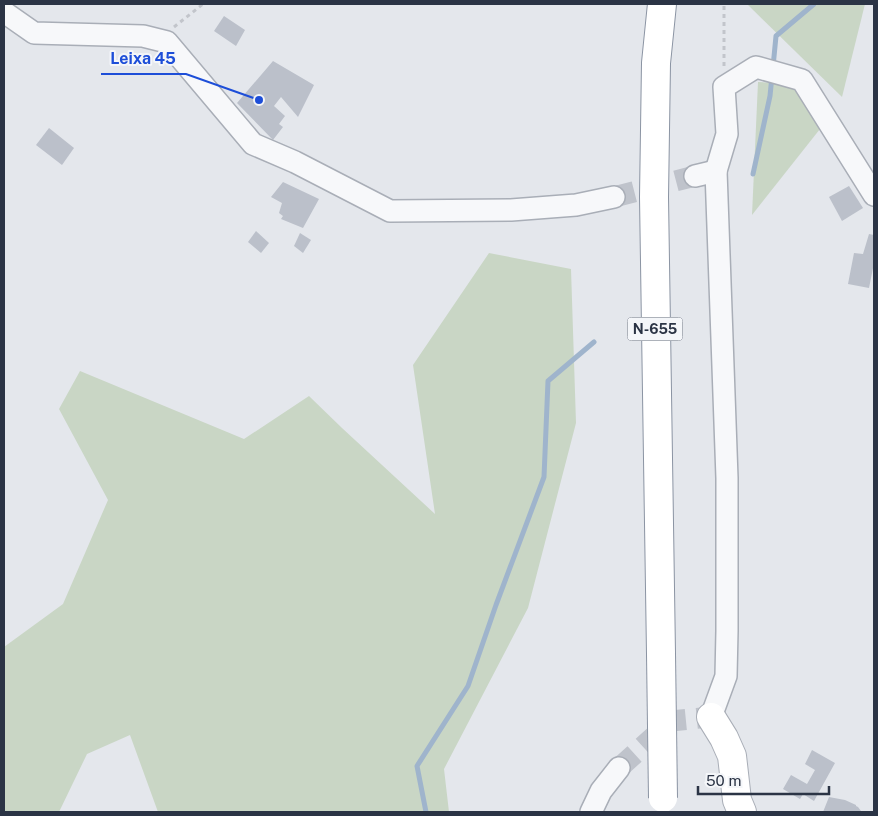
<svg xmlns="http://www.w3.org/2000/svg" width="878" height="816" font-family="'Public Sans',sans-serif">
<rect width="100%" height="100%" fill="#e4e7ec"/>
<g fill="#c9d6c5">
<path d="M747 4H865L842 97Z"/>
<path d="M758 82 791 84 820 129 752 215Z"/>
<path d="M489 253 571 269 576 423 528 608 444 769 449 812H158L130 735 87 754 59 812H4V647L63 604 108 500 59 409 80 371 244 439 309 396 342 428 435 514 413 365Z"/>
</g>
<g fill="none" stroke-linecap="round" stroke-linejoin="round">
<g stroke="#9fb4cc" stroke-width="5">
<path d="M773 67 776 36 814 4"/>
<path d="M753 174 770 96 772 76"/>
<path d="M426 812 417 766 468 686 496 605 544 477 548 381 594 342"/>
</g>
</g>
<g fill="#bbc0ca">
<path d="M224 16 245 30 236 46 214 31Z"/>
<path d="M273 61 314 85 298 117 281 97 274 106 285 116 279 124 283 127 273 140 237 103Z"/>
<path d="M49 128 74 148 62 165 36 145Z"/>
<path d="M283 182 319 199 303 228 281 219 283 216 279 213 282 203 271 197Z"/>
<path d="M849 186 863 208 842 221 829 197Z"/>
<path d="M256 231 269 243 261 253 248 242Z"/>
<path d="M300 233 311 240 303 253 294 246Z"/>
<path d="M869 234 874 235V263L869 288 848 284 854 253 863 254Z"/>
<path d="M812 750 835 763 814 801 803 794 800 799 783 789 791 775 807 784 815 770 805 764Z"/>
<path d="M829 797 845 800 856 805V806L858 807 861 811 860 812H823Z"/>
</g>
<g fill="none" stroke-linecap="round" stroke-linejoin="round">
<g stroke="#bfc3cb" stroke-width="21" stroke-dasharray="21 11" stroke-linecap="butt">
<path d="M614 197 695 176"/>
<path d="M619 768 671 721 711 717"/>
</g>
<g stroke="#a9aeb7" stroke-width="24">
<g id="street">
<path d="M4 12 34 33 143 36 167 42 253 144 295 162 390 211 511 210 576 205 614 197"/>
<path d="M716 171 727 134 724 87 756 67 802 80 874 195"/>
<path d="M695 176 716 171 727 478V631L726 676 711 717"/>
<path d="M591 812 601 791 619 768"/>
</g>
</g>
<g stroke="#a9aeb7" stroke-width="30">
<path id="secondary" d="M711 717 724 738 732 756 737 800 742 812"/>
</g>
<g stroke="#8b94a3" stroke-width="30">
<path id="highway" d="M661 654 654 197 656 63 662 4"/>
</g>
<g stroke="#c2c5cb" stroke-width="3" stroke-dasharray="4 4" stroke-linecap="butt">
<path d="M174 27 203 4"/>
<path d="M724 66V4"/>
</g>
<use href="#street" stroke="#f7f8fa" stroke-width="21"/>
<use href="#secondary" stroke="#fff" stroke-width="28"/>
<use href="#highway" stroke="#fff" stroke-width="28"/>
<g stroke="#8b94a3" stroke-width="30" stroke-linecap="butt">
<path id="highway-bridge" d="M661 654 663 798"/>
</g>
<use href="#highway-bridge" stroke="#fff" stroke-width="28"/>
</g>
<g text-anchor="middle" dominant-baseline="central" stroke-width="4" stroke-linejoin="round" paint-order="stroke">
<rect fill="#f4f6f9" stroke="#676e7b" stroke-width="1" x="627.5" y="317.5" width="55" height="23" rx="4"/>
<g font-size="14" font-weight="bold" fill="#2b3445">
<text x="655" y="329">N-655</text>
</g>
</g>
<path fill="none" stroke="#1d4ed8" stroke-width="2" d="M259 100L186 74H101"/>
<circle fill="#1d4ed8" stroke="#f4f6f9" stroke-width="2" cx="259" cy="100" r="5"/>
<g font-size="16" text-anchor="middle" font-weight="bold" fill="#1d4ed8" stroke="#f4f6f9" stroke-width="4" stroke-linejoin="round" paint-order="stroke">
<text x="143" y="64">Leixa 45</text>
</g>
<rect width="878" height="816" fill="none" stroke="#2b3445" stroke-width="10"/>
<path d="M698 786v8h131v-8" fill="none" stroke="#2b3445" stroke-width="2.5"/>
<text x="706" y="786" font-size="15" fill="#2b3445" stroke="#f4f6f9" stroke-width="4" paint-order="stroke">50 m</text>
</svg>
